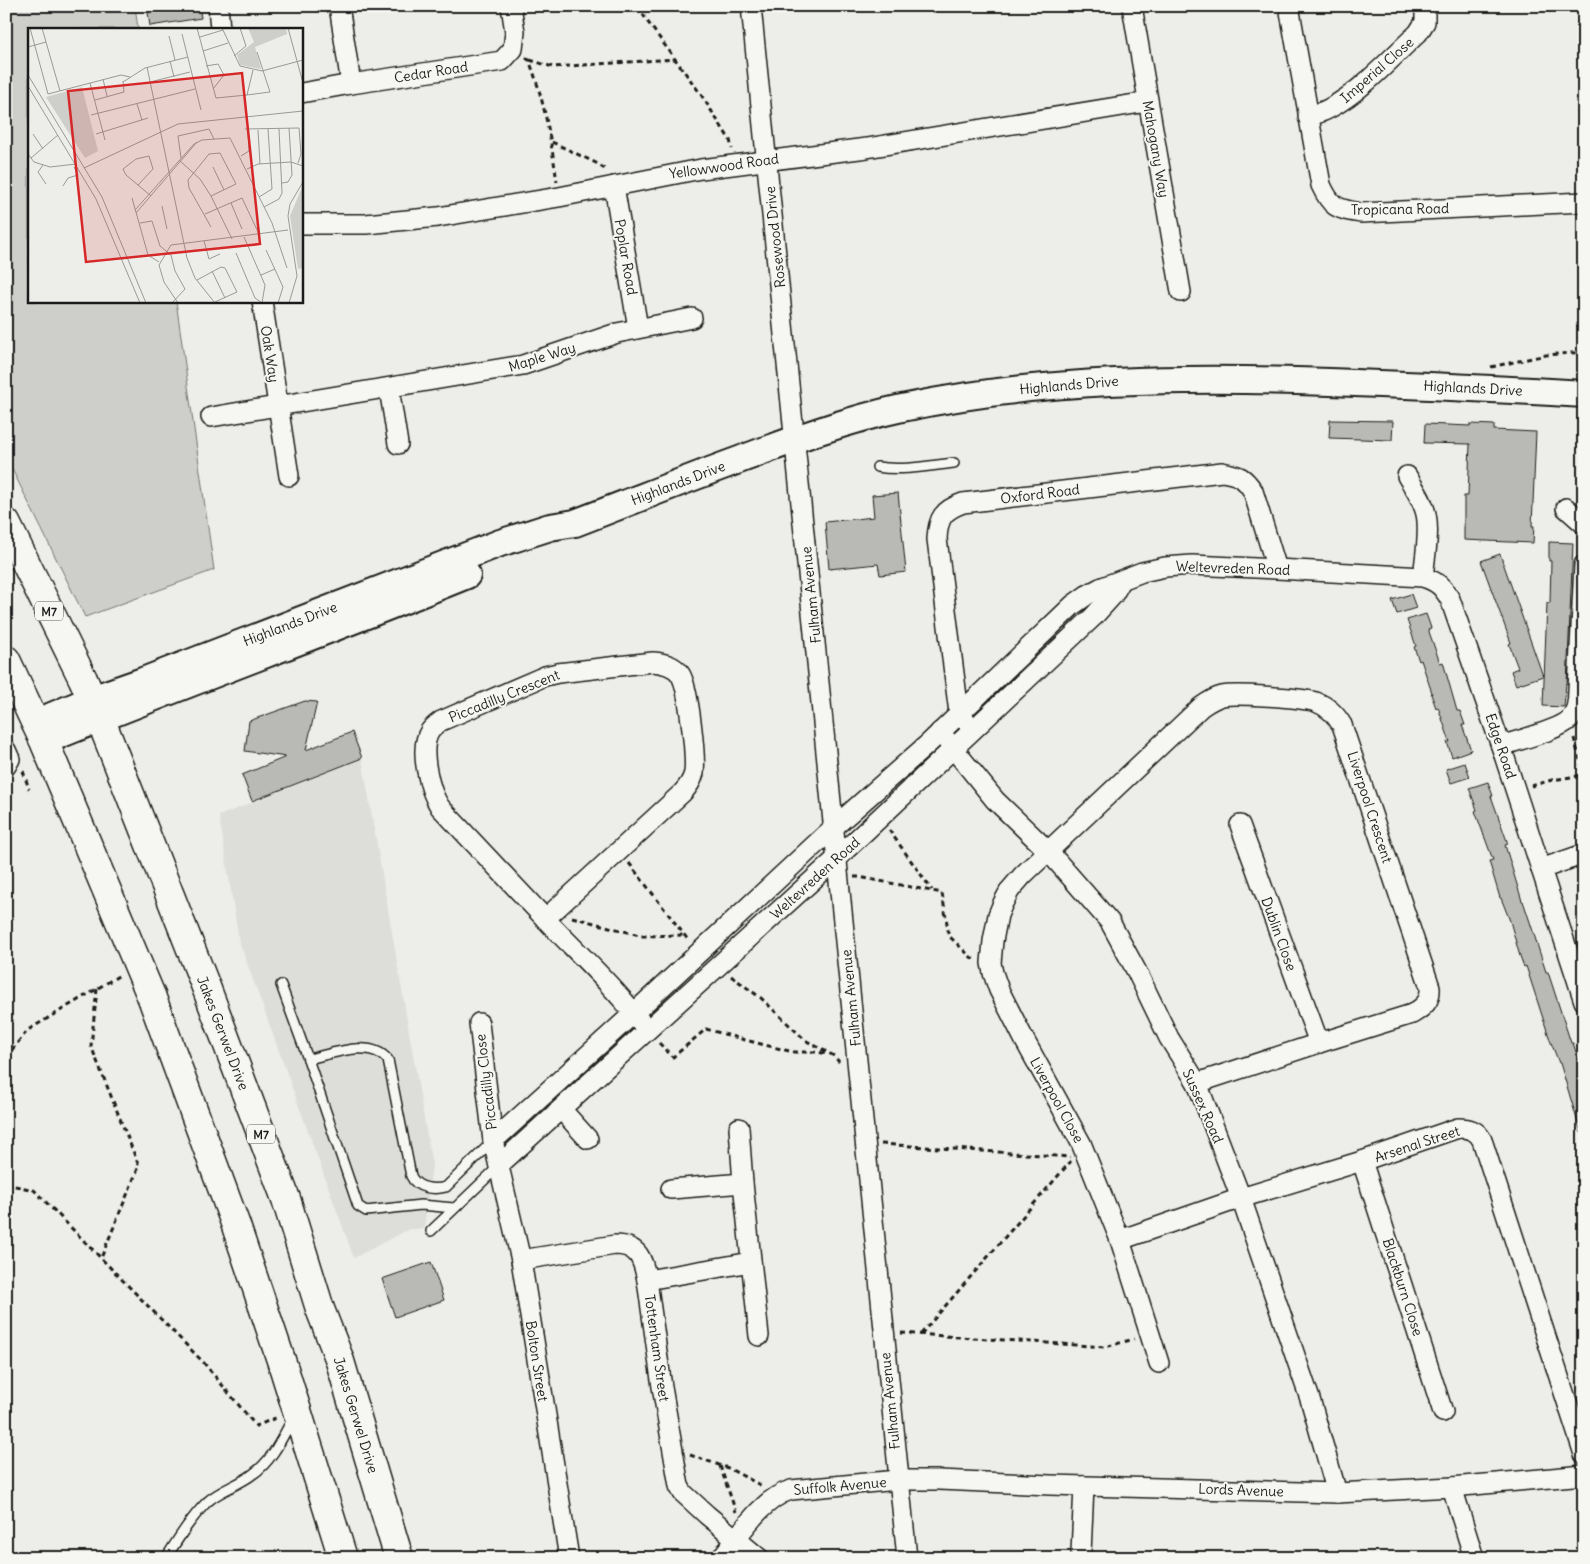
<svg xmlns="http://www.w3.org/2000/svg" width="1590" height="1564" font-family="Delius,sans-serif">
<rect width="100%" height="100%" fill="#edede9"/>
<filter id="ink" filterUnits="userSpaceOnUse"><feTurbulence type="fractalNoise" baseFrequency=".02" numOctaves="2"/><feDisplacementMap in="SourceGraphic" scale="10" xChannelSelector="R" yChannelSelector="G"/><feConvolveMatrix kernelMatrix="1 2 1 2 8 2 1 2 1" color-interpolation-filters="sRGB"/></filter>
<g filter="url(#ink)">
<path fill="#ddddda" d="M362 758 432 1165 424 1229H409L354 1258 239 941 219 816Z"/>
<path fill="#cececb" stroke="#757574" d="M6 6H135L138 29H29V301H176L214 570 85 617 6 457Z"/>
<g fill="#b9b9b6" stroke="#1c1c1c">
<path d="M147 6H199L201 18 150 26Z"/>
<path d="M1330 420 1393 421 1392 440 1329 438Z"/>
<path d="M1425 424 1470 426V424L1494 425V430L1536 432 1532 526H1534L1533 543 1464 540V496H1468L1470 444 1424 443Z"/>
<path d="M898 493 906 572 880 575 878 564 829 569 825 522 874 517 872 495Z"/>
<path d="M1549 542 1573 543 1567 684 1566 683 1564 707 1543 706 1547 603H1550L1551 561H1549Z"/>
<path d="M1500 554 1543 676 1516 685 1511 671 1518 668 1509 644 1511 643 1481 561Z"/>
<path d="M1411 594 1416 608 1397 614 1392 600Z"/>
<path d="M1426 614 1431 628 1428 629 1440 663 1443 662 1457 711H1460L1465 725H1462L1471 750 1452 757 1447 742H1450L1438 707 1436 708 1431 694 1432 693 1421 660 1419 661 1414 647 1416 646 1407 620Z"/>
<path d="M305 701 317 702 306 750 352 732 362 758 252 801 242 775 286 757 245 751 249 721Z"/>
<path d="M1465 763 1470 777 1451 783 1446 769Z"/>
<path d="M1488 782 1493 796H1491L1508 844 1505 845 1522 901H1523L1531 925 1546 972H1548L1571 1043H1573L1581 1067 1584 1066V1132L1581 1133 1560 1063H1559L1550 1040 1526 966 1524 967 1519 953 1510 921 1501 898H1500L1489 861 1493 860 1475 811 1477 810 1469 788Z"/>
<path d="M431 1262 444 1300 395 1317 382 1279Z"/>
</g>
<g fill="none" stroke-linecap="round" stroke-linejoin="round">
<g stroke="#1c1c1c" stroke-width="12">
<g id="service">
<path d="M877 467C902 471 928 466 954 463"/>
<path d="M281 985 308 1059 358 1206 366 1211 421 1205 454 1208"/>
<path d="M308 1059C332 1054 371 1038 388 1060L411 1176C417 1189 434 1190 446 1187L493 1141"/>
<path d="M431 1231 499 1166"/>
<path d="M166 1558C178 1539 191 1518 207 1502 220 1490 239 1485 253 1474 272 1461 282 1438 293 1418"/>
</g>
</g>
<g stroke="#1c1c1c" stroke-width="22">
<g id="minor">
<path d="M218 6 220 29"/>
<path d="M339 6 351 84"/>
<path d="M751 6 907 1558"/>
<path d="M1132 6 1181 292"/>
<path d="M1289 6 1321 185C1331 207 1336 209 1361 213L1584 202"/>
<path d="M301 93 351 84 502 61 513 49 515 32 511 6"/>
<path d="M1308 117C1315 114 1323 112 1330 108 1363 90 1390 59 1418 33L1425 22V6"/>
<path d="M614 186 638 328"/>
<path d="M301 224H366L438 217 559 197 701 169 867 148 1147 102"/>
<path d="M262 301 289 476"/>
<path d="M389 388 398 444"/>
<path d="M211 417 523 365 617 333 692 318"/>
<path d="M1407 476C1414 488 1423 500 1426 514 1430 532 1425 558 1423 577"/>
<path d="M1566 508 1584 524"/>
<path d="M966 721 959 713 937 539C938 518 943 510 963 503L1222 472C1239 475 1244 477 1253 491L1277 569"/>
<path d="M940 732 995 800 1048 851 1110 922 1137 972 1169 1038 1197 1083 1241 1198 1310 1399 1337 1493"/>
<path d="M1501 746C1516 741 1561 729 1570 719 1577 712 1578 700 1578 690L1584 565"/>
<path d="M6 750 10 759 6 766"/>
<path d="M1240 825 1319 1043"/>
<path d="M1541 869 1584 854"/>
<path d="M545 919 682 793C688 787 692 781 694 773 696 757 689 687 680 674 674 665 664 663 653 662L558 673 545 676 441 721C437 724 433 727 430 731 418 749 430 792 440 807 478 847 515 887 552 926 585 960 619 992 647 1030"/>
<path d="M479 1023 493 1141 521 1260 569 1558"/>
<path d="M561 1109 588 1139"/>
<path d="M739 1128 743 1183 759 1336"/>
<path d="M493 1141 634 1013 834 827 929 743 1073 605 1087 595 1100 588 1142 572 1165 567 1192 565 1277 569 1423 577C1438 582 1442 586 1450 599L1501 746 1584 1001"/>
<path d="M1362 1161 1443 1412"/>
<path d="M499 1165 837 858 1093 617 1113 595 1121 581"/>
<path d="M671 1189 743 1183"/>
<path d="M1120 1240 1241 1198 1362 1161 1458 1128C1469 1128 1477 1130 1482 1140L1584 1454"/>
<path d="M521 1260 615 1245C639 1245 643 1260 647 1280L662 1387 679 1486 683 1493 707 1515 759 1558"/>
<path d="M647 1280 751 1262"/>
<path d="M1159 1363 1120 1240 1081 1143 1025 1041 999 990 993 973 991 963 993 941 998 915 1003 903 1010 890 1023 875 1201 707C1208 702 1214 698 1222 696 1235 693 1303 698 1316 702 1327 706 1336 715 1342 725L1430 987C1431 1001 1424 1007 1412 1014L1319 1043 1197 1083"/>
<path d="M1452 1487 1474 1558"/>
<path d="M721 1558C739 1536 762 1498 791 1490L898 1480H939L1050 1485 1337 1493 1452 1487 1584 1475"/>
<path d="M1082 1558 1081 1553 1084 1486"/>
</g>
</g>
<g stroke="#1c1c1c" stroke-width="30">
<g id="secondary">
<path d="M35 723 92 699 143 681 500 543 550 527 575 523C630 502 684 480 739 460 792 440 846 420 902 408 1043 378 1187 377 1330 382 1415 385 1499 389 1584 394"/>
<path d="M44 741C184 684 327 632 467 575"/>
</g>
</g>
<g stroke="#1c1c1c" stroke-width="31">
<g id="primary">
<path d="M6 523 83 679 100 718 206 987 286 1199 320 1309 339 1358 399 1558"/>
<path d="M6 660 44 741 152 998 235 1223 284 1369 343 1558"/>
</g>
</g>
<g stroke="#1c1c1c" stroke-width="3" stroke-dasharray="5 4" stroke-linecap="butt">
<path d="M638 6 647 21 700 93 730 140 732 149"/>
<path d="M526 58 529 60C544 99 551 140 557 182"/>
<path d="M530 60 553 67 675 59"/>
<path d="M552 142 596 163 606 170"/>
<path d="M1491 367 1546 355 1584 352"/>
<path d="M1574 738 1584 775"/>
<path d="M23 771 29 789"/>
<path d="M1531 786 1552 780 1584 775"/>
<path d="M889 830 932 890"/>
<path d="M629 863 689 941"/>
<path d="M854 877H859L942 893 949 936 975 961"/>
<path d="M572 917 643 936 683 935"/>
<path d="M731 976 761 998 805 1040 834 1056 839 1062"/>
<path d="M97 989 91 1046 139 1166 101 1258"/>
<path d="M659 1043 673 1057 706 1029 745 1040 793 1052H817L828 1054"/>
<path d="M6 1057 28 1030 120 975"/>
<path d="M881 1144 1070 1157"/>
<path d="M6 1184 34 1190 204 1363 256 1426 278 1417"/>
<path d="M901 1333 1105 1347 1134 1339"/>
<path d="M921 1334 1071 1161"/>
<path d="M690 1455 728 1468 762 1486"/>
<path d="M720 1466 736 1512"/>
</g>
<use href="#service" stroke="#f6f6f2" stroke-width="9"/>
<use href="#minor" stroke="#f6f6f2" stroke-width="19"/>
<use href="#secondary" stroke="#f6f6f2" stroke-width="26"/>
<use href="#primary" stroke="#f6f6f2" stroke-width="28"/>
</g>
</g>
<g text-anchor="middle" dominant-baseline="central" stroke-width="4" stroke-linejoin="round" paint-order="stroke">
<g fill="#f6f6f2" stroke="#5d5d5c" stroke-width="1">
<rect x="35" y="601.5" width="28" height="19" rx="4"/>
<rect x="247" y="1124.5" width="28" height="19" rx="4"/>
</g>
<g font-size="12" font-weight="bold" fill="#1c1c1c">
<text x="49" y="611">M7</text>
<text x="261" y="1134">M7</text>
</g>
<g font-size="14" fill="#1c1c1c" stroke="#f6f6f2">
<text transform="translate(1377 70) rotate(-41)">Imperial Close</text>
<text transform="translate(431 72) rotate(-9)">Cedar Road</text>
<text transform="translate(1156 149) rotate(80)">Mahogany Way</text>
<text transform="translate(724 166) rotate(-8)">Yellowwood Road</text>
<text transform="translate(1400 209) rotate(-1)">Tropicana Road</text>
<text transform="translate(775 237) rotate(-96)">Rosewood Drive</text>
<text transform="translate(626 257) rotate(80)">Poplar Road</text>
<text transform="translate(270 354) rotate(81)">Oak Way</text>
<text transform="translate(542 357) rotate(-17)">Maple Way</text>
<text transform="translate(1069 385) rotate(-5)">Highlands Drive</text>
<text transform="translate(1473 388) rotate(3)">Highlands Drive</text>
<text transform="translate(678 483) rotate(-21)">Highlands Drive</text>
<text transform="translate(1040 494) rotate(-7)">Oxford Road</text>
<text transform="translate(1233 568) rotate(2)">Weltevreden Road</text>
<text transform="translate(811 595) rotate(-96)">Fulham Avenue</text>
<text transform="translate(290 624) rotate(-21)">Highlands Drive</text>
<text transform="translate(504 696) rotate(-22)">Piccadilly Crescent</text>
<text transform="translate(1501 746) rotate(71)">Edge Road</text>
<text transform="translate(1370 807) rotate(72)">Liverpool Crescent</text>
<text transform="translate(815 878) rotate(-42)">Weltevreden Road</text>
<text transform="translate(1279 934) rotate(70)">Dublin Close</text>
<text transform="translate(851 998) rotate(-96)">Fulham Avenue</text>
<text transform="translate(223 1033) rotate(69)">Jakes Gerwel Drive</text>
<text transform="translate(486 1082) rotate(-97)">Piccadilly Close</text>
<text transform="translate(1057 1100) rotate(61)">Liverpool Close</text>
<text transform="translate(1203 1106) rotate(66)">Sussex Road</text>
<text transform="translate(1417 1144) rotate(-18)">Arsenal Street</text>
<text transform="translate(1403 1287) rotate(72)">Blackburn Close</text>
<text transform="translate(657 1348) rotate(82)">Tottenham Street</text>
<text transform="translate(537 1361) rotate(81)">Bolton Street</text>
<text transform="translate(890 1401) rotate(-96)">Fulham Avenue</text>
<text transform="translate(356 1415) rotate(73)">Jakes Gerwel Drive</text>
<text transform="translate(840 1486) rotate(-5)">Suffolk Avenue</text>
<text transform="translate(1241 1490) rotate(2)">Lords Avenue</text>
</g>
</g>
<g transform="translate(28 28)">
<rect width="275" height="275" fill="#edede9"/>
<path d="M220 0H258L259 6 227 19 233 41 212 37 209 27 226 14ZM54 59 70 123 57 130 18 69ZM275 157V240L270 241 262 188Z" fill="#cececb"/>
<path fill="none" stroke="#999997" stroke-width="1" d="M2 0 20 66 93 47 102 49M14 0 32 63M169 0 188 70 219 67 225 42M194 0 212 38 234 43 275 32M260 0 275 55M154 6 173 82M141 8 147 32M172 9 195 2M0 19 18 14M175 23 200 15M206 28 218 18 212 0M142 33 146 49M178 38 190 36 196 47 185 61M119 39 159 230 167 250 187 275M0 47 74 169 118 275M75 51 79 68M95 54 117 40 160 29M122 54 162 44M62 55 77 112M0 58 68 171 112 275M219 67 242 64 229 24M67 72 96 64 95 53M109 76 114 92M63 87 167 61M217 101 271 100 273 126 270 135M230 102 232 136M5 106 15 121M68 106 120 90M202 110 244 195 259 240M0 126 6 134 22 139 48 136M213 128 221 123 220 103M3 130 30 107M153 130 150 108 181 101 186 111M151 132 172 151 183 168 204 211M15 137 10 144 18 156M185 139 196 162M56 140 150 96 275 83M219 141 230 136 263 134 275 138M254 155 260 154 264 147 261 100M110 157 125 141 121 128 108 131 95 141 98 147 123 168M35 158 40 150 50 147 46 139M231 169 244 161 240 101M104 170 120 227 131 234M203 175 214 201M134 178 139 201M236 179 251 171 254 165 251 101M107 182 166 116 174 112 202 110M108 185 169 114M177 186 214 170 231 206M112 195 124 193 132 218 143 227 147 243 157 261 144 275M183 199 161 160 160 152 181 126 192 125 208 156 183 168M216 209 237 257 234 275M176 213 181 231 192 226M238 222 255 259 250 275M208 225 227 270 234 275M184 243 197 270M233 247 247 241M169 252 193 239 197 240 209 264 187 274M150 275 136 254 131 237 143 217 260 202M261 275 269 248 260 188 262 176 275 154"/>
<path fill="#d62828" fill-opacity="0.15" stroke="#d62828" stroke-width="2.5" d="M214 45 232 216 58 234 40 63Z"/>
<rect width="275" height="275" fill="none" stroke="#1c1c1c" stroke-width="2.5"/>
</g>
<rect width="1590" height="1564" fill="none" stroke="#f6f6f2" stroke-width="25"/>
<rect x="12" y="12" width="1565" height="1539" fill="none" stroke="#1c1c1c" stroke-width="2" filter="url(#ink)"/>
</svg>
